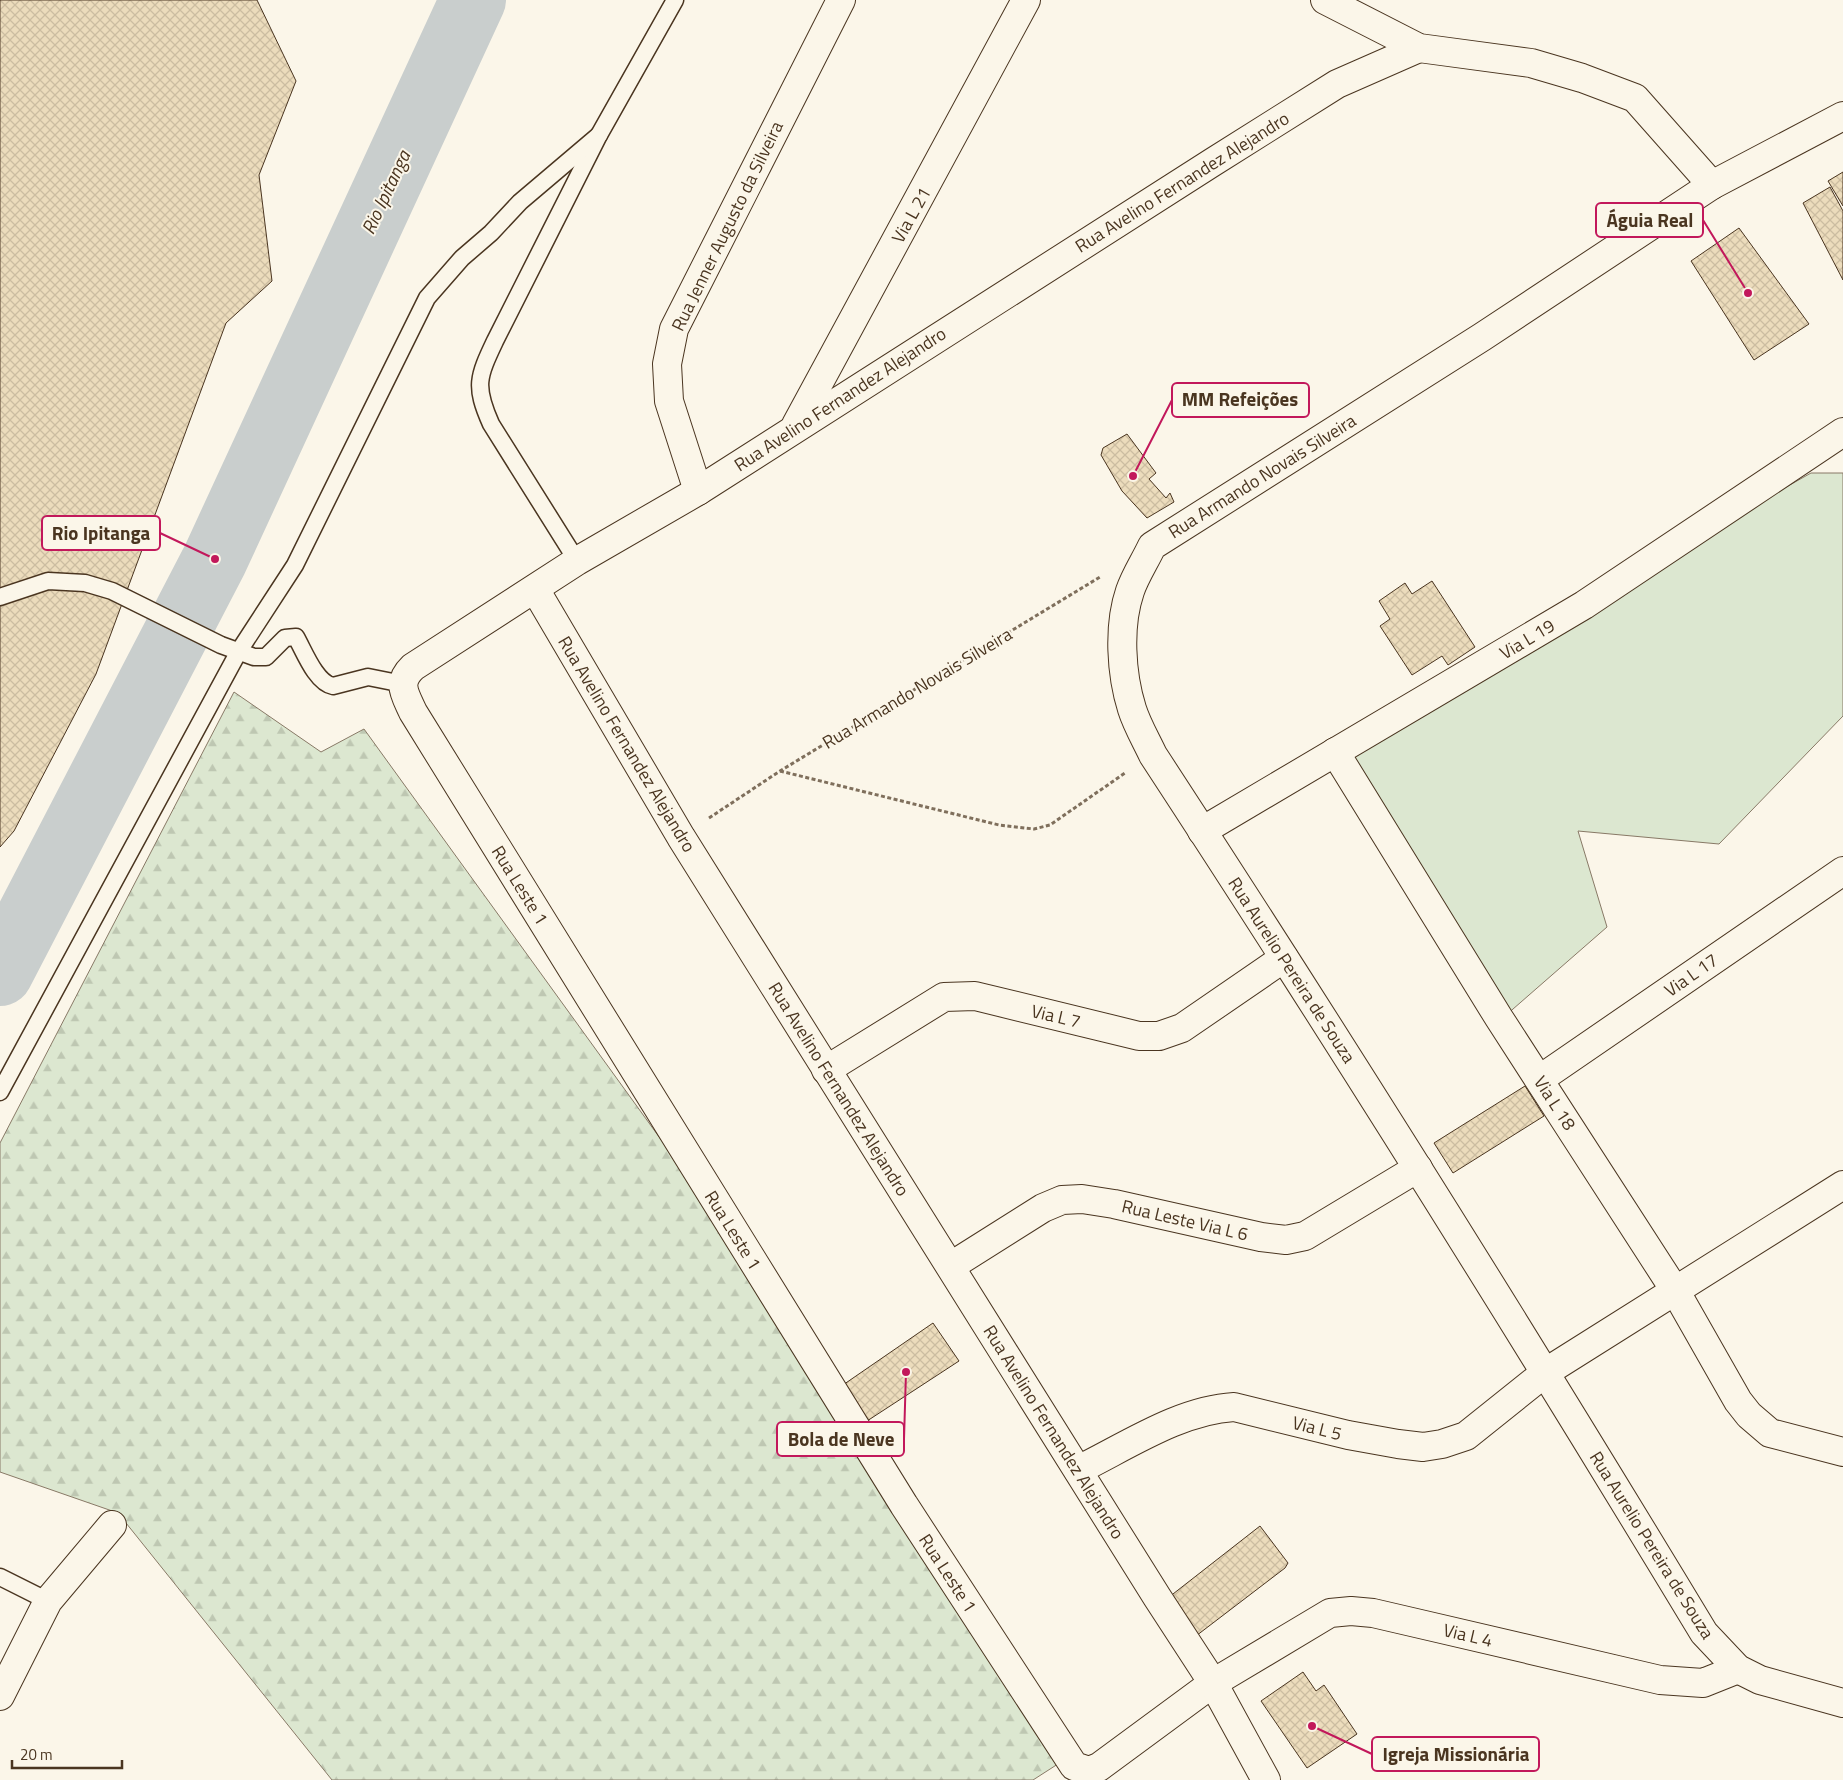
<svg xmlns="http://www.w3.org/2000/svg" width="1843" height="1780" font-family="'Titillium Web',sans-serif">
<defs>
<pattern id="forest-firs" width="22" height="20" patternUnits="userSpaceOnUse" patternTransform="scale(1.25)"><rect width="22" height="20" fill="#dce7d0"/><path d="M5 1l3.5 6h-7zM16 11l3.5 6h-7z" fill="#bec7b2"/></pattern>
<pattern id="building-cross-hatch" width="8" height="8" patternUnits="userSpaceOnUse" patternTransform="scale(1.25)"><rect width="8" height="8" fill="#ecdcbc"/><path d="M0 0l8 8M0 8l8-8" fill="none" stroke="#ccbda1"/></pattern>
</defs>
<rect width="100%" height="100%" fill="#fbf6e9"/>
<path fill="#dce7d0" stroke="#887966" d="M1811 473H1843V716L1719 844 1578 831 1607 927 1505 1016 1335 741Z"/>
<path fill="url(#forest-firs)" stroke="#887966" d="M234 692 321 752 364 729 840 1387 1075 1753 1033 1780H332L118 1513 0 1472V1143Z"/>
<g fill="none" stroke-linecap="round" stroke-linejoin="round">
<path stroke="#c9cecd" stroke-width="66" d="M0 973 215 559 473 0"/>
</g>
<g fill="url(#building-cross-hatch)" stroke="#4a3520">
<path d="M0 0H257L296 81 259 175 272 281 226 323 96 674 14 831 0 847Z"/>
<path d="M1843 172V206L1828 181Z"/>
<path d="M1830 187 1843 211V280L1803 203Z"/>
<path d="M1739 228 1809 324 1754 360 1691 261Z"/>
<path d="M1127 434 1156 473 1149 479 1166 498 1170 493 1174 502 1147 518 1122 491 1101 455 1103 448Z"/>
<path d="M1432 581 1475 647 1448 665 1442 656 1412 675 1380 626 1390 619 1379 601 1405 583 1412 594Z"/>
<path d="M1525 1086 1544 1116 1453 1173 1434 1143Z"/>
<path d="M933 1323 959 1361 864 1423 840 1387Z"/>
<path d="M1260 1526 1288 1563 1285 1568 1192 1639 1164 1601Z"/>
<path d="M1303 1672 1316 1691 1324 1685 1357 1734 1307 1768 1261 1701Z"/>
</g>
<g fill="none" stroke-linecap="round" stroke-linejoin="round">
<g stroke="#4a3520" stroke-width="19">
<g id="lane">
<path d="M577 561 491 424C474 386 478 377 495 341L599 135 675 0"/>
<path d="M0 597 48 581 85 583 112 591 221 645 254 657H266L285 638 296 637C304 651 316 683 333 686L368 677 403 684"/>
<path d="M0 1092 239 651 295 565 427 298 462 258 491 233 520 202 599 135"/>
<path d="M0 1577 48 1601"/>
</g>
</g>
<g stroke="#4a3520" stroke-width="30">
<g id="street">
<path d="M1325 0 1419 48 1531 63 1582 78 1635 98 1712 185"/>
<path d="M1419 48 1337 84 1213 162 698 491 577 561 413 667C396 683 405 694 413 712L904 1505 1074 1766 1089 1771 1099 1767 1213 1683 1330 1613 1351 1611 1373 1613 1660 1680 1703 1683 1738 1669"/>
<path d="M1843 116 1712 185 1482 337 1152 546C1145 561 1135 576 1130 591 1118 626 1121 674 1132 709 1137 725 1146 740 1153 755 1342 1044 1525 1337 1704 1633L1738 1669 1760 1680 1843 1703"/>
<path d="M796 425 1026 0"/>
<path d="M698 491 669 401 667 364 674 329 841 0"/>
<path d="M535 589 681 837 1157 1597 1213 1683 1266 1780"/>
<path d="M1335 752 1499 1018 1676 1292 1738 1401 1749 1415 1770 1433 1843 1452"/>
<path d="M1202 831 1584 605 1843 432"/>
<path d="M826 1070 944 997 975 996 1139 1036H1159L1182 1028 1284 958"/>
<path d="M1540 1079 1843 871"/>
<path d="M951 1266 1043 1208 1062 1200 1082 1199 1114 1204 1261 1237 1286 1240 1305 1236 1418 1168"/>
<path d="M1078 1470C1127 1446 1180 1410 1234 1407L1348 1435 1398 1444 1423 1447 1442 1444 1466 1436 1546 1372 1843 1185"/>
<path d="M0 1696 48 1601 112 1525"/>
</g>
</g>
<g stroke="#7f6f5c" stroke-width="3" stroke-dasharray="4 2.5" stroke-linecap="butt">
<path d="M780 771 999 825 1034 829 1050 825 1125 773"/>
<path d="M709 818 780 771 1100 577"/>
</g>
<use href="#lane" stroke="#fbf6e9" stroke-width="16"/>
<use href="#street" stroke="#fbf6e9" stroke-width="28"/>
</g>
<g text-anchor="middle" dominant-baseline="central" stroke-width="4" stroke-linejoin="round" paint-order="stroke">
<g font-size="18" fill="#4a3520" stroke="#fbf6e9">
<text transform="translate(1182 182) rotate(-32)">Rua Avelino Fernandez Alejandro</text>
<text transform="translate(911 215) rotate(-61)">Via L 21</text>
<text transform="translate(727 226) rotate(-64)">Rua Jenner Augusto da Silveira</text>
<text transform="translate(840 399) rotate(-33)">Rua Avelino Fernandez Alejandro</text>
<text transform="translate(1262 476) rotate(-32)">Rua Armando Novais Silveira</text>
<text transform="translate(1527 639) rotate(-31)">Via L 19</text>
<text transform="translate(917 688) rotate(-31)">Rua Armando Novais Silveira</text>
<text transform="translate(627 744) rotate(59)">Rua Avelino Fernandez Alejandro</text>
<text transform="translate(520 885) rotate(58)">Rua Leste 1</text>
<text transform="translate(1292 970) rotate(57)">Rua Aurelio Pereira de Souza</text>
<text transform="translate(1691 975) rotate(-35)">Via L 17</text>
<text transform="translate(1056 1016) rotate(13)">Via L 7</text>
<text transform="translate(839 1089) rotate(58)">Rua Avelino Fernandez Alejandro</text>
<text transform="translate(1555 1103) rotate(57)">Via L 18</text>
<text transform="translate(1185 1220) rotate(13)">Rua Leste Via L 6</text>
<text transform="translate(733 1230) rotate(58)">Rua Leste 1</text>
<text transform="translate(1317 1428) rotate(14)">Via L 5</text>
<text transform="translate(1054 1432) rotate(58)">Rua Avelino Fernandez Alejandro</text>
<text transform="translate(1652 1545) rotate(58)">Rua Aurelio Pereira de Souza</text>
<text transform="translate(948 1573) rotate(57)">Rua Leste 1</text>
<text transform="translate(1468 1635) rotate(13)">Via L 4</text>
</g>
<g font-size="19" font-style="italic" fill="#4a3520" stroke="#fbf6e9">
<text transform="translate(385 192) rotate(-65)">Rio Ipitanga</text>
</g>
</g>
<path fill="none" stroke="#c2185b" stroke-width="2" d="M1748 293L1703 220M1133 476L1172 400M215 559L160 533M906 1372L904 1439M1312 1726L1372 1754"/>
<g fill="#c2185b" stroke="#fbf6e9" stroke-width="2">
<circle cx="1748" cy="293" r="5"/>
<circle cx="1133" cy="476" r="5"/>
<circle cx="215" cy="559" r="5"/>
<circle cx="906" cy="1372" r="5"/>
<circle cx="1312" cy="1726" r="5"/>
</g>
<g fill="#fbf6e9" stroke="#c2185b" stroke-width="2">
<rect x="1596" y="203" width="107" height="34" rx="5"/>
<rect x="1172" y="383" width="137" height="34" rx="5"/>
<rect x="42" y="516" width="118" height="34" rx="5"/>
<rect x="777" y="1422" width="127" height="34" rx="5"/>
<rect x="1372" y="1737" width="167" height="34" rx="5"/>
</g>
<g font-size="19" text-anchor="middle" font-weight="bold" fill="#4a3520">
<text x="1650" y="227">Águia Real</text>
<text x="1240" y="406">MM Refeições</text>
<text x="101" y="540">Rio Ipitanga</text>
<text x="841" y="1446">Bola de Neve</text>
<text x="1456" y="1761">Igreja Missionária</text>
</g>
<path d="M12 1760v8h110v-8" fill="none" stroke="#4a3520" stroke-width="2.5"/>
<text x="20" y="1760" font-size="15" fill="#4a3520" stroke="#fbf6e9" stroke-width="4" paint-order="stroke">20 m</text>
</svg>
